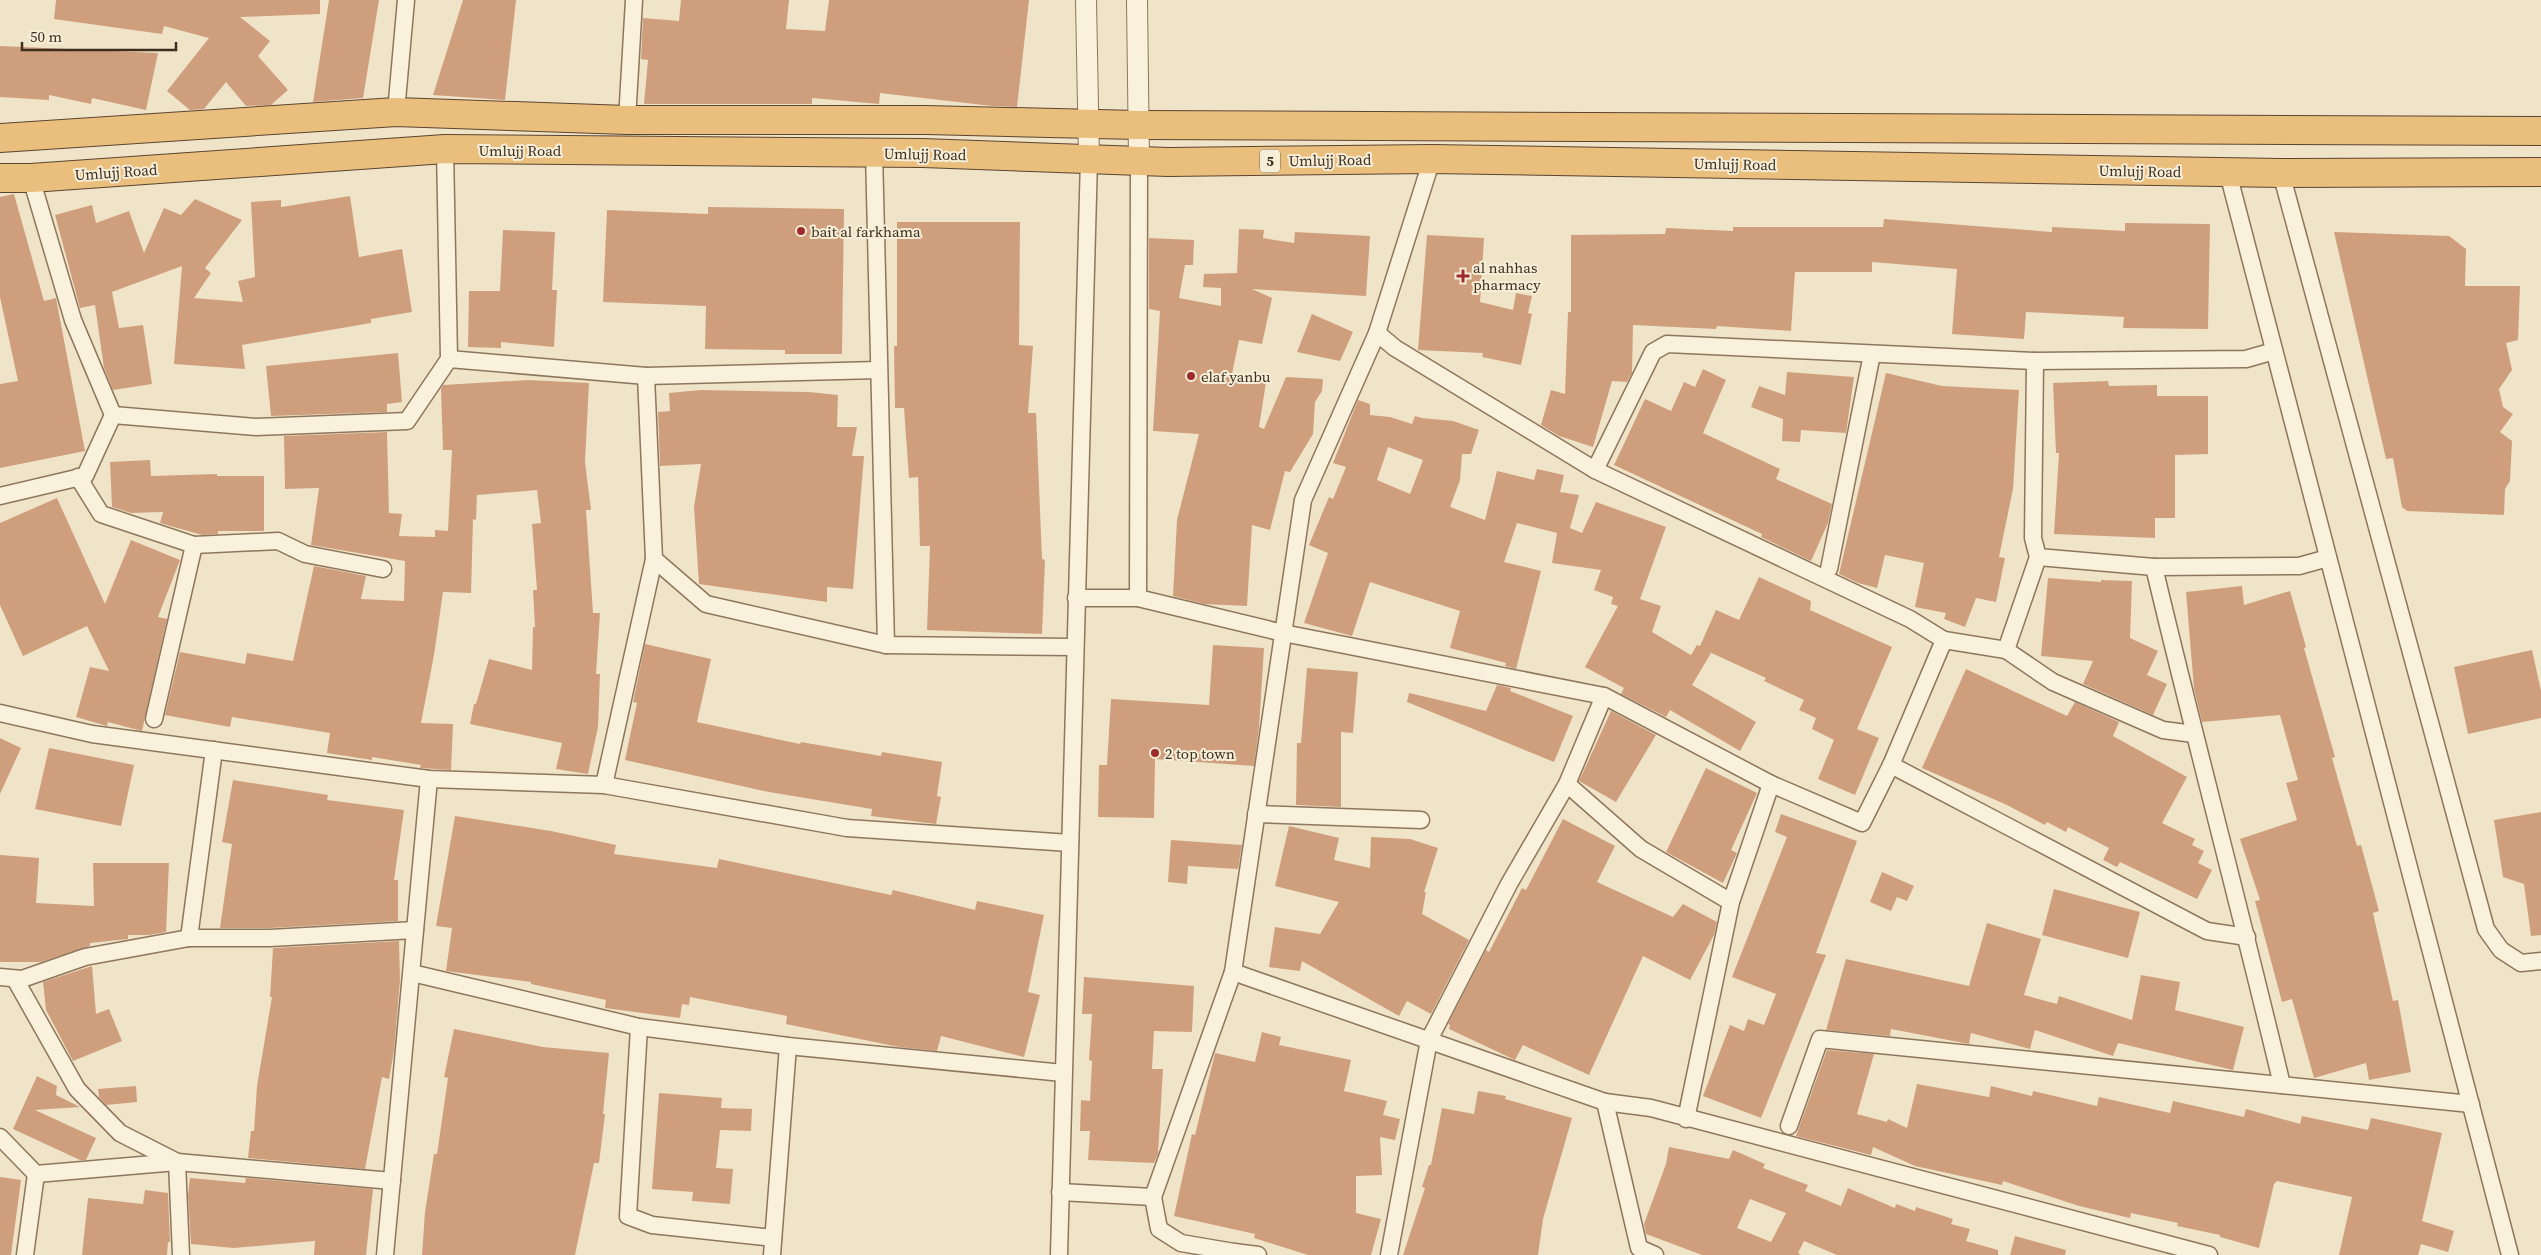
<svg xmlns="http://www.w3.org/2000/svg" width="2541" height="1255" font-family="'Source Serif 4',serif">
<rect width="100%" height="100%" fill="#f0e4c8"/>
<g fill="#cf9f7d" fill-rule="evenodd">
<path d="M56 0H320V14L240 17 270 41 258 56 288 90 271 105 246 106 226 82 204 109 190 110 167 91 209 38 164 26 162 34 54 19Z"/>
<path d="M329 0H379L363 98 313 102Z"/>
<path d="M463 0H516L505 100 433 95Z"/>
<path d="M681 0H789L786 29 825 31 829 0H1029L1017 107 992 106 880 93 879 104 812 98V104H644L648 60 641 59 643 18 679 21Z"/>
<path d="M0 46 158 53 146 110 92 98 91 104 49 95V100L0 97Z"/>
<path d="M14 194 44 301 56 298 85 451 0 468V384L18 381 0 297V197Z"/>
<path d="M350 196 359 257 402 249 412 312 371 319V323L242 345 245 369 174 364 182 266 112 292 119 328 143 325 152 384 113 390 104 368 95 305 80 308 55 215 92 205 96 223 129 211 144 253 164 208 181 215 195 199 242 220 205 268 211 273 194 298 243 302 238 281 255 277 251 202 281 200V207Z"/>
<path d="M708 207 844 209 842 354H785V350L705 349 706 306 603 302 607 210 708 214Z"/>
<path d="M1884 219 2052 232V227L2125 231V223L2210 224 2208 329 2123 328 2124 317 2026 312 2024 339 1952 334 1957 269 1872 262V272H1795L1791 331 1717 326 1716 329 1633 325 1632 373 1627 382 1612 381 1593 447 1559 436 1541 425 1551 390 1565 394 1568 312H1571V235L1665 234 1666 228 1733 231V227H1883Z"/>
<path d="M897 222H1020L1019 345 1033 346 1028 413H1036L1042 559 1045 560 1042 634 927 630 930 546H920L918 477 909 478 904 408H895L894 346H897Z"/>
<path d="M1239 229 1264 230 1263 238 1294 243 1295 232 1370 236 1366 296 1252 289 1272 298 1262 344 1239 340 1232 374 1267 376 1259 427 1264 429 1286 377 1323 379 1322 391 1315 402 1313 434 1290 472 1285 471 1270 530 1252 525 1247 606 1204 604 1173 596 1177 520 1199 434 1153 431 1160 311 1149 309V238L1194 240 1193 265H1185L1179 298 1221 306V288L1203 287 1204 274 1237 273Z"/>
<path d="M503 230 555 232 552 290H557L554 347 501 342V348L468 347 469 291H500Z"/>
<path d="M2334 232 2449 236 2466 249 2465 286H2520L2518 340 2506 343 2512 370 2499 389 2503 407 2513 414 2500 432 2512 441 2510 481 2505 489 2504 515 2407 511 2402 507 2393 458 2386 459Z"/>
<path d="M1427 235 1484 238 1480 302 1513 310 1516 293 1532 296 1528 313 1532 314 1521 365 1482 357 1483 353 1418 350Z"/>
<path d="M1312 314 1353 332 1340 361 1297 352Z"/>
<path d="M398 353 402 402 387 404V412L271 416 266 366Z"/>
<path d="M1703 369 1726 380 1703 433 1780 469 1776 479 1832 504 1828 523 1811 561 1761 537 1762 534 1614 465 1645 399 1671 411 1684 382 1695 387Z"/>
<path d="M1787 372 1854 377 1846 433 1801 430 1800 442 1782 441 1783 419 1751 407 1759 386 1785 395Z"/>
<path d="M1886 373 1942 386 2019 390 2013 489 1999 557 2005 558 1996 602 1976 598 1965 627 1944 619 1946 613 1915 607 1924 563 1885 555 1877 588 1858 583 1839 574Z"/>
<path d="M528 380 589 383 585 462 591 510H586L593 613H600L596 674H600L598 727 588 774 556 769 562 743 470 724 474 704H476L489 659 532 670 533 627H535L533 590H537L532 524 541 523 537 490 477 495 476 520 473 519 471 593 443 592 434 655 421 723 453 724 451 770 420 768 421 765 372 757V760L327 753 330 733 232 717 230 727 165 715 180 652 245 664 247 653 293 661 314 566 366 576 361 599 404 601 405 561 311 545 319 488 285 489 284 436 387 432 389 513 402 514 399 536 435 537V530L448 531 452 450H443L441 389 443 385Z"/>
<path d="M2108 381 2109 386 2157 385V396H2208V454L2175 455V518H2155V538L2054 534 2059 453H2056L2053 383Z"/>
<path d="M701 390 809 392 838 395 837 427H857L852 456H864L853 589 827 587V602L699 584 694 507 701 464 660 466 658 412 670 411 669 393Z"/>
<path d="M1358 400 1370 404V415L1390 417 1412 424 1415 416 1422 418 1453 421 1479 430 1471 454H1462L1460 480 1450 507 1485 520 1497 471 1534 480 1537 469 1564 475 1560 492 1579 495 1570 528 1582 533 1596 502 1666 527 1640 599 1661 606 1652 632 1691 655 1697 645 1700 646 1716 610 1739 620 1759 577 1811 601 1810 610 1892 647 1857 729 1879 738 1855 795 1818 779 1834 740 1812 729 1816 718 1799 710 1804 700 1764 681 1766 678 1707 651 1711 653 1692 685 1756 722 1740 751 1670 710 1666 717 1621 694 1624 688 1585 667 1618 606 1611 604 1613 597 1594 590 1601 570 1552 563 1557 533 1517 523 1504 562 1541 571 1516 669 1505 666 1506 663 1450 648 1460 611 1370 582 1352 636 1304 623 1328 553 1309 545 1329 497 1333 499 1346 467 1333 463ZM1388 447 1423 460 1410 494 1377 480Z"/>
<path d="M150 460 151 476 217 474V476H264V531H218V534L202 535 160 523 163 512 131 513 112 507 110 462Z"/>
<path d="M57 498 105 604 131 540 180 560 158 617 167 619 142 731 108 722 107 726 76 717 90 667 109 671 87 626 23 656 0 605V523Z"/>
<path d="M2048 578 2101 582V580L2132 581 2130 638 2158 651 2147 675 2167 684 2153 715 2083 684 2093 661 2041 656Z"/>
<path d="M2242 586 2244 605 2290 591 2306 647 2304 648 2335 757 2332 758 2357 846 2361 845 2379 911 2373 913 2393 1001 2398 1000 2411 1072 2369 1080 2366 1063 2314 1078 2292 999 2282 1002 2255 901 2260 900 2240 839 2297 820 2286 783 2298 780 2280 715 2202 722 2194 689 2186 592Z"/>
<path d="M645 644 711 659 697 722 800 744 801 742 881 756 882 752 942 762 937 796 941 797 936 824 871 816 872 809 769 792 625 760 637 703 633 702Z"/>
<path d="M1213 645 1264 648 1259 728 1254 766 1155 759 1154 818 1098 817 1099 765H1107L1111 699 1209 705Z"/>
<path d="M2532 650 2541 691V718L2468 734 2454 667Z"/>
<path d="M1307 668 1358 672 1353 733 1341 732V807L1296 805 1297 743H1301Z"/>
<path d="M1966 669 2067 716 2075 702 2119 722 2113 736 2187 777 2162 823 2195 839 2192 845 2204 851 2198 863 2212 870 2197 899 2120 862 2117 867 2103 860 2109 848 2068 827 2066 832 2047 822 2045 825 2007 805 1922 768Z"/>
<path d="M1497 685 1511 688 1510 691 1573 716 1554 762 1407 702 1409 693 1486 711Z"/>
<path d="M1611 711 1656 735 1616 802 1579 781Z"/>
<path d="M0 738 21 748 0 794Z"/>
<path d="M49 748 134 765 121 826 35 809Z"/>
<path d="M1706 768 1757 793 1731 850 1737 853 1723 883 1666 852Z"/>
<path d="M233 780 328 795 327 800 404 810 394 880H398V921L270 928H220L232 844 222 842Z"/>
<path d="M2541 812V935L2531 936 2524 884 2503 877 2494 820Z"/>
<path d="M1781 814 1857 841 1816 953 1826 955 1761 1118 1703 1096 1730 1025 1744 1031 1748 1019 1764 1025 1776 994 1732 977 1787 837 1775 832Z"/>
<path d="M455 816 551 831 616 845 614 854 717 868 719 859 891 895 893 890 975 910 977 901 1044 915 1028 992 1040 995 1024 1057 941 1036 937 1051 899 1047 786 1024 787 1016 690 997 689 1005 682 1004 680 1018 605 1008 606 1000 531 984V982L446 971 452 928 436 926Z"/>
<path d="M1563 819 1615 846 1597 882 1673 917 1683 904 1717 922 1714 935 1690 980 1643 956 1589 1075 1523 1045 1515 1060 1449 1029 1450 1025 1448 1024 1486 950 1489 952 1522 888 1526 890Z"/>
<path d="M1289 826 1339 838 1334 860 1370 868 1371 837 1410 839 1438 848 1424 892H1426L1422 914 1469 940 1431 1014 1407 1001 1399 1016 1302 961 1300 971 1269 967 1275 927 1320 934 1339 902 1275 886Z"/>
<path d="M1171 840 1242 845 1238 869 1188 866 1187 884 1168 882Z"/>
<path d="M0 855 39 858 36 903 94 906 93 863H169L166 932 149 935H128V939L90 943V946L41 962H0Z"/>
<path d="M1882 872 1914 886 1907 901 1897 897 1891 911 1870 902Z"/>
<path d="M2054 889 2140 912 2128 958 2042 935Z"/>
<path d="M1987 923 2041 939 2024 995 2057 1004 2059 996 2132 1020 2141 975 2180 982 2175 1010 2244 1027 2233 1070 2118 1043 2113 1056 2035 1030 2030 1049 1971 1033 1969 1044 1891 1029 1890 1036 1826 1030 1846 959 1969 986Z"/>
<path d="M399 941 400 980 394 1051 389 1079 382 1077 365 1169 248 1158 251 1131H254L257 1086 272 997H270L273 948Z"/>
<path d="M92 966 96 1014 109 1009 122 1041 73 1061 46 1010 43 982Z"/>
<path d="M1084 977 1194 986 1192 1032 1154 1031 1152 1069H1163L1158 1154 1154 1163 1088 1160 1090 1131H1080L1081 1100 1090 1101 1092 1061 1089 1060 1092 1014H1082Z"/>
<path d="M454 1029 543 1047 609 1053 603 1114H605L599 1163H594L575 1255H422L425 1212 434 1154H437L448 1078 444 1077Z"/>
<path d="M1262 1032 1281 1037 1279 1045 1351 1060 1344 1091 1387 1101 1383 1115 1400 1119 1395 1140 1380 1137 1382 1175 1356 1176V1213L1381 1219 1371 1255H1308L1254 1238 1255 1234 1174 1216 1192 1134 1195 1135 1215 1053 1255 1062Z"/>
<path d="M1827 1050 1874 1054 1857 1114 1887 1122 1888 1119 1907 1128 1917 1084 1989 1097 1991 1086 2032 1096 2033 1091 2097 1106 2099 1097 2170 1113 2173 1101 2244 1117 2246 1109 2300 1124 2302 1116 2368 1130 2371 1118 2442 1133 2422 1221 2454 1231 2448 1252 2421 1244 2418 1255H2339L2352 1197 2277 1181 2274 1184 2259 1248 2220 1237V1235L2177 1226 2178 1223 2131 1213 2130 1218 2079 1206 2003 1181 2002 1185 1915 1166 1873 1147 1871 1155 1796 1136Z"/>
<path d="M37 1076 57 1086 56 1095 80 1107 35 1110 96 1138 86 1160H80L13 1129Z"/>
<path d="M136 1086 137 1102 106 1105 99 1097 98 1089Z"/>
<path d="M1478 1091 1506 1096 1505 1099 1572 1118 1543 1219 1538 1255H1403L1425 1188 1422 1187 1429 1165H1431L1442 1108 1474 1114Z"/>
<path d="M659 1093 722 1098 721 1108 752 1109 751 1131 720 1130 716 1168 733 1169 730 1204 692 1201 693 1192 652 1189Z"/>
<path d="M1669 1147 1729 1159 1733 1150 1765 1164 1763 1168 1808 1185 1805 1191 1841 1206 1848 1188 1895 1208 1896 1204 1915 1211 1916 1207 1953 1219 1951 1224 1970 1229 1966 1241 1998 1250V1255H1837L1804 1241 1798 1253 1801 1255H1702L1646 1234 1644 1224 1666 1164ZM1750 1199 1786 1213 1771 1242 1737 1228Z"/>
<path d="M0 1177 21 1180 11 1255H0Z"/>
<path d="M190 1178 245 1183 246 1178 373 1189 366 1255H314L315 1241 234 1248 191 1244 188 1195Z"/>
<path d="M145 1190 168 1193 170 1242H168L167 1255H82L88 1198 143 1204Z"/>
<path d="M2015 1236 2066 1250 2065 1255H2010Z"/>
</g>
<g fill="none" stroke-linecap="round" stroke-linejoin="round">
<g stroke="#8d765c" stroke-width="19">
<g id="minor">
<path d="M396 112 406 0"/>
<path d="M627 120 634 0"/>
<path d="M874 152 886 645"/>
<path d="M2228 173 2510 1255"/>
<path d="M2281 173 2486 929 2501 950 2521 963 2541 961"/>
<path d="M31 178 73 320 113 415"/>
<path d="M449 359 646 376 878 370"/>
<path d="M646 376 654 559 706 604 886 645 1075 647"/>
<path d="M1595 470 1653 352 1667 344 2035 361 2246 359 2274 351"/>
<path d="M78 477 101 514 194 545 278 541 305 554 383 569"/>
<path d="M0 496 85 476 113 415 256 427 407 421 449 359 445 149"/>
<path d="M2038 557 2154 567 2299 566 2328 558"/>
<path d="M2154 567C2195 740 2241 912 2282 1085"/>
<path d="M1829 569 1872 354"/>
<path d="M1076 598H1138L1283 633 1604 696 1771 784 1862 823 1891 765 1944 640 1910 619 1595 470 1395 348 1377 333"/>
<path d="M1138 598 1139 161"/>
<path d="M1944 640 2006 650 2053 682 2163 730 2194 734"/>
<path d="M2006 650 2038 557 2033 538 2035 361"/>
<path d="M0 713 92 734 429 779 604 785 847 828 1070 843"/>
<path d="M154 719 194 545"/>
<path d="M1891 765 2207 931 2247 937"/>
<path d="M1567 784 1641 849 1731 902"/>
<path d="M604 785 654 559"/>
<path d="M1256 814 1421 820"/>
<path d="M189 938 214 750"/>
<path d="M1233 972 1605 1102 1651 1108 2209 1255"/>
<path d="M412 973 639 1027 788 1046 1063 1073"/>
<path d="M0 977 22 979 85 957 189 938H270L415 930"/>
<path d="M15 979 77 1089 120 1133 177 1162 181 1255"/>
<path d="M639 1027 628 1216 652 1225 773 1238"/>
<path d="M1605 1102 1639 1248 1655 1255"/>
<path d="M1686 1119 1731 902 1771 784"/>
<path d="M1789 1126 1820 1039 2471 1104"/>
<path d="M0 1137 36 1174 177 1162 392 1181"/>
<path d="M1060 1192 1153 1197 1233 972 1303 500 1377 333 1432 159"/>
<path d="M1153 1197 1159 1229 1181 1243 1234 1252 1235 1255"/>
<path d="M1234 1252 1258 1255"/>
<path d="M25 1255 36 1174"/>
<path d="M385 1255 429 779"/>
<path d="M772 1255 788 1046"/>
<path d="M1059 1255 1089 159"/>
<path d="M1389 1255 1429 1040 1509 884 1567 784 1604 696"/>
</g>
</g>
<g stroke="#8d765c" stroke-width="22">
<g id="tertiary">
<path d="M1086 0 1089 159"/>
<path d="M1137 0 1139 161"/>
</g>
</g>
<g stroke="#5b4430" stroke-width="30">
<g id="trunk">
<path d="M0 138 396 112 627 120H926L1138 125 2541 131"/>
<path d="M0 178H31L445 149 923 153 1168 162 1432 159 2281 173 2541 172"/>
</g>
</g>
<use href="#minor" stroke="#faf1dc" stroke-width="16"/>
<use href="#tertiary" stroke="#faf1dc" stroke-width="20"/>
<use href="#trunk" stroke="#eabe7c" stroke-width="28"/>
</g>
<g fill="#9e2a2b" stroke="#f7eed8" stroke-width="2">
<circle cx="801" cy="231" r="5"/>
<path d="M1460.5 268.5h5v5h5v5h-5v5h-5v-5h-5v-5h5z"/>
<circle cx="1191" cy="376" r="5"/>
<circle cx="1155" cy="753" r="5"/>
</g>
<g text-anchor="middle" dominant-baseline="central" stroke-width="4" stroke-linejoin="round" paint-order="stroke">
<rect fill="#f7eed8" stroke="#756857" stroke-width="1" x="1260" y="149.5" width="20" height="23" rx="4"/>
<g font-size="14" font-weight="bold" fill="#3d2e20">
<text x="1270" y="161">5</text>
</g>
<g font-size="15" fill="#3d2e20" stroke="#f7eed8">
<text x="520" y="150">Umlujj Road</text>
<text transform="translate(925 154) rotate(1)">Umlujj Road</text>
<text transform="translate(1330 160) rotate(-1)">Umlujj Road</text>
<text transform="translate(1735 164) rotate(1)">Umlujj Road</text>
<text transform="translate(2140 171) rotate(1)">Umlujj Road</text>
<text transform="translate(116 172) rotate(-4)">Umlujj Road</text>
</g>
<g font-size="15" fill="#3d2e20" stroke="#f7eed8" text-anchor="start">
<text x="811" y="231">bait al farkhama</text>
<text x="1473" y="267">al nahhas<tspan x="1473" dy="17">pharmacy</tspan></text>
<text x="1201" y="376">elaf yanbu</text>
<text x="1165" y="753">2 top town</text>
</g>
</g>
<path d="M22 42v8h154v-8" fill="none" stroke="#3d2e20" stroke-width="2.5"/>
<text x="30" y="42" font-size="15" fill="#3d2e20" stroke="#f7eed8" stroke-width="4" paint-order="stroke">50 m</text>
</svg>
